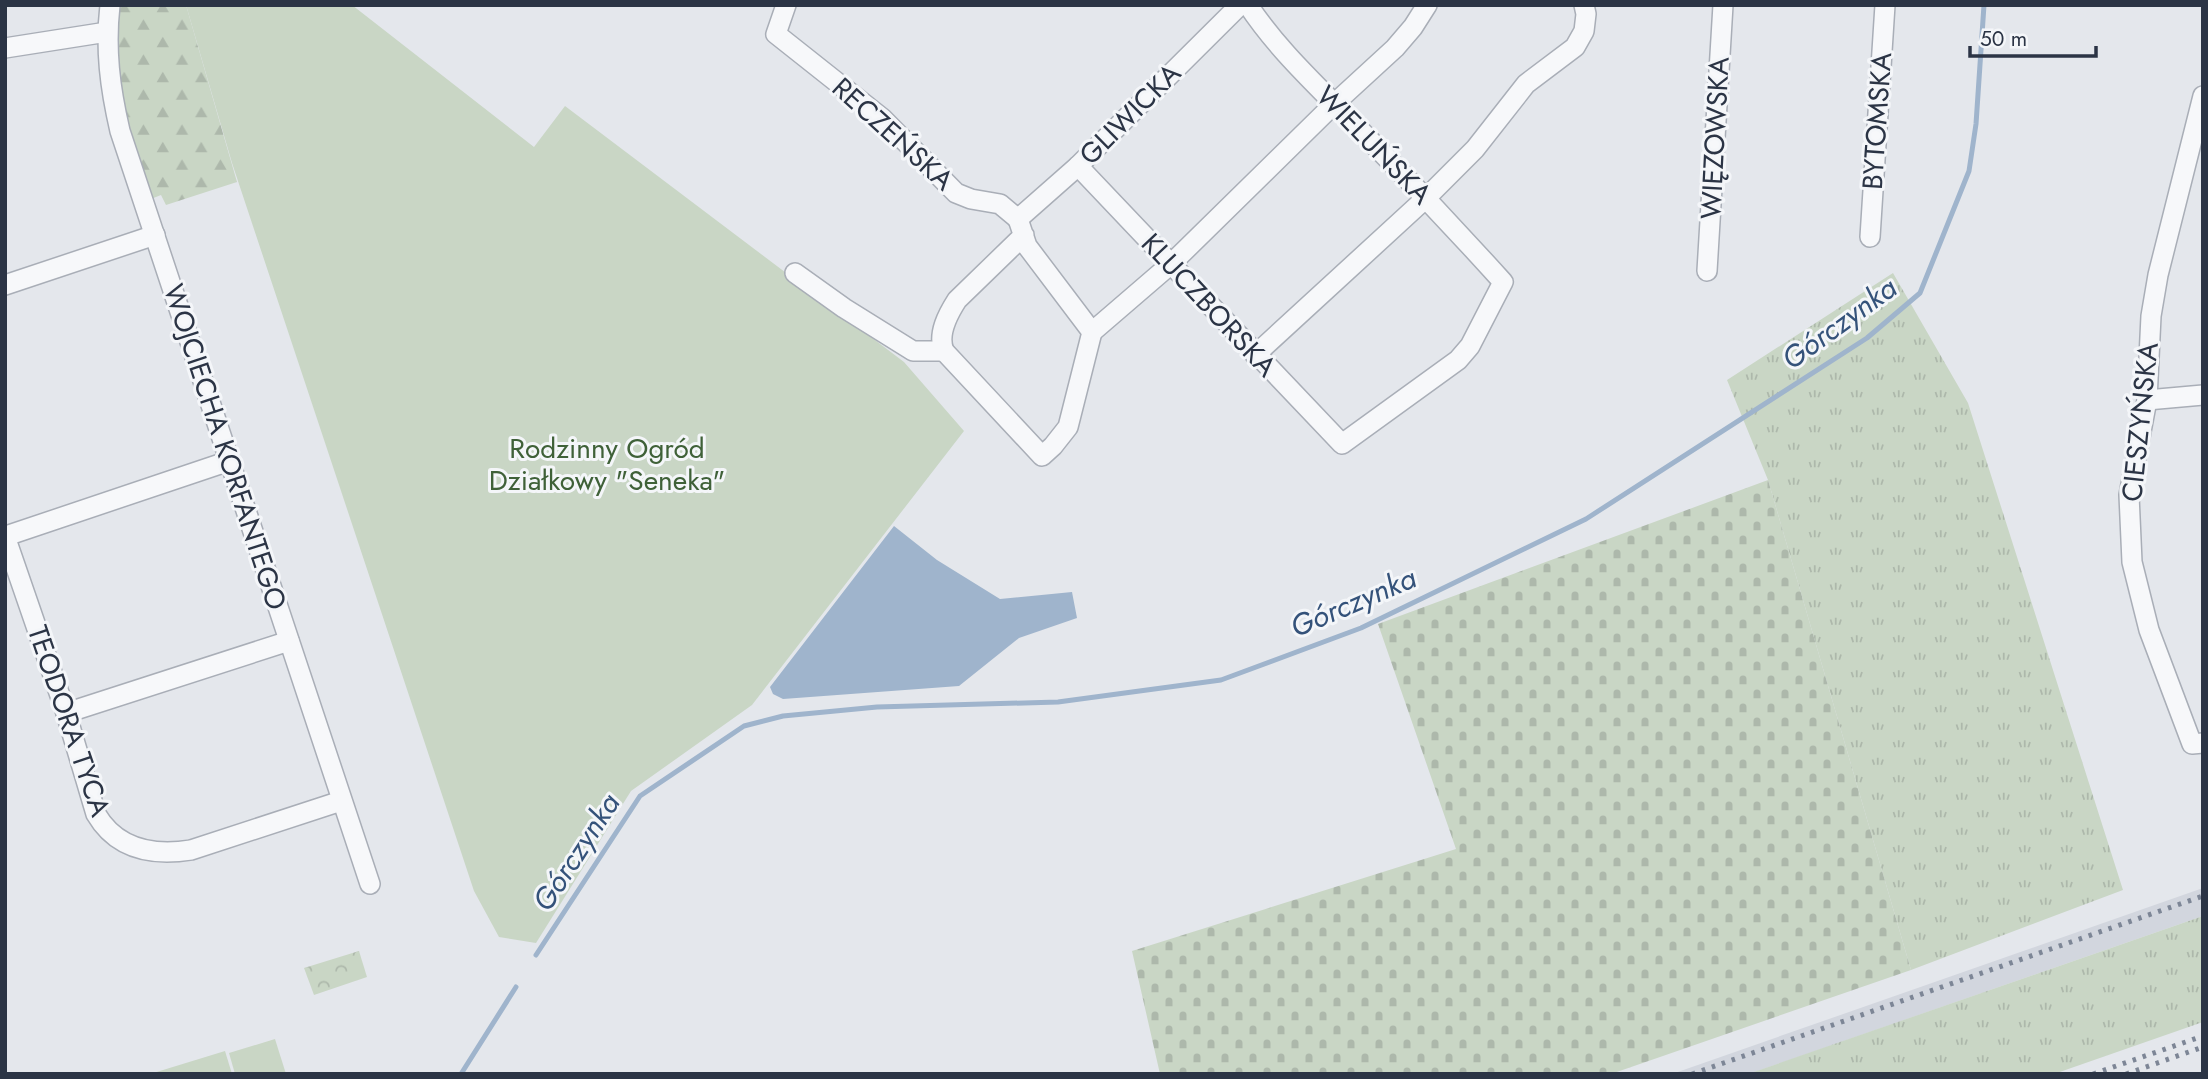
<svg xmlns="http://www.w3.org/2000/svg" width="2208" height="1079" font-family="Jost,sans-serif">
<defs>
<pattern id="grass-tufts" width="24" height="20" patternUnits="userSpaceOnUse" patternTransform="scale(1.75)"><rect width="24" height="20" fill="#c9d6c5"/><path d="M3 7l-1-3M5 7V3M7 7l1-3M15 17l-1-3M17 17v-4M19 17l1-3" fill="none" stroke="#adb8ab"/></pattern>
<pattern id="forest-firs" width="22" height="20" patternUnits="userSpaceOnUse" patternTransform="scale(1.75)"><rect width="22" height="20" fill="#c9d6c5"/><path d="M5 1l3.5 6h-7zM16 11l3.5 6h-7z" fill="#adb8ab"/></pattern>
<pattern id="cemetery-stones" width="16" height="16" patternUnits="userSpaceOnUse" patternTransform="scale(1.75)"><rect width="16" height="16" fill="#c9d6c5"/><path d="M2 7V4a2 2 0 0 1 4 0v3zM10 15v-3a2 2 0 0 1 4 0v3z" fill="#adb8ab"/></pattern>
<pattern id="park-crowns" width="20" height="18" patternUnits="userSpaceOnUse" patternTransform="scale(1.75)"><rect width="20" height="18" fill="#c9d6c5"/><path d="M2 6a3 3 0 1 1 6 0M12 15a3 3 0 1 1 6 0" fill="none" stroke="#adb8ab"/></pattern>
</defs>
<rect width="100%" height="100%" fill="#e4e7ec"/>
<path fill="#d2d6de" d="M2203 888V916L1749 1074H1672Z"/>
<g fill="url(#grass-tufts)">
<path d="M1893 273 1968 403 2123 890 1911 970 1768 480 1727 380Z"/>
<path d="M2203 916V1022L2054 1074H1748Z"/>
</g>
<path fill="url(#forest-firs)" d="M116 5H186L237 182 166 205 161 195 151 199 129 133 116 75Z"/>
<path fill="url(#cemetery-stones)" d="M1768 480 1911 970 1611 1074H1160L1132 951 1456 849 1378 624Z"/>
<path fill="url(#park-crowns)" d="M359 951 367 977 314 995 304 968Z"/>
<g fill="#c9d6c5">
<path d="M186 5H352L534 147 565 106 904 362 964 431 752 705 631 791 536 943 499 937 474 891 232 163Z"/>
<path d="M275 1039 286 1074H235L229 1053Z"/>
<path d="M225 1051 232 1074H150Z"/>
</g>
<path fill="#9fb4cc" d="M894 526 937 560 1000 599 1072 592 1077 618 1019 638 959 686 783 699 773 694 770 687Z"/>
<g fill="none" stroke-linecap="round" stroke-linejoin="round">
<g stroke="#9fb4cc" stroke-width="5">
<path d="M536 955 640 796 744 726 783 716 877 707 1058 702 1221 680 1361 628 1586 519 1867 338 1920 293 1969 171 1976 124 1984 5"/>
<path d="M461 1074 516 987"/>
</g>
<g stroke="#a9aeb7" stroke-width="22">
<g id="street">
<path d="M110 5C105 49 110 88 120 131L370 884"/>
<path d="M786 5 776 34 882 118 956 193 971 199 1000 204 1018 219"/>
<path d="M5 48 107 32"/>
<path d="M2203 96 2158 275 2151 316 2147 400 2129 495 2132 562 2149 630 2192 744 2203 743"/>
<path d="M1078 166 1342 444 1458 360 1470 346 1503 282C1456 230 1408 179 1359 129 1321 89 1279 52 1248 5"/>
<path d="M1018 219 1027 246 1092 332 1068 427 1053 446 1042 456 944 351C937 334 948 314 957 300L1024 235"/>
<path d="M1018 219 1078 166 1240 5"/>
<path d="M1870 237 1885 5"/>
<path d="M1707 271 1723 5"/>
<path d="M795 273 844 308 913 351H944"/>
<path d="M5 285 155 235"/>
<path d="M1092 332 1171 264 1334 104 1395 48 1413 27 1427 5"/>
<path d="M1255 355 1426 198 1475 149 1526 84 1575 47 1584 31 1586 14 1584 5"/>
<path d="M2147 400 2203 395"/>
<path d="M5 536 66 713 96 814C117 850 153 856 191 850L341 801"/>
<path d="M6 536 229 461"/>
<path d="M66 713 289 641"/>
</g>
</g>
<use href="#street" stroke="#f7f8fa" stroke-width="19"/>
<g stroke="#7d8696" stroke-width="5" stroke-dasharray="3.5 7" stroke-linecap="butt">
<path d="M1692 1074 2203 896"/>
<path d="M2093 1074 2203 1036"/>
<path d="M2126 1074 2203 1047"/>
</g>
</g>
<g text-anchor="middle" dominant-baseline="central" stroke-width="6" stroke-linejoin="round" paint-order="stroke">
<g font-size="28" fill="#2b3445" stroke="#f4f6f9">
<text transform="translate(1130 114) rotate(-45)">GLIWICKA</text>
<text transform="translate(1877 121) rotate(-86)">BYTOMSKA</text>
<text transform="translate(893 134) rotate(42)">RECZEŃSKA</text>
<text transform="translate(1715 138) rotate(-87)">WIĘZOWSKA</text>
<text transform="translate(1374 145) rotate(46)">WIELUŃSKA</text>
<text transform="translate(1209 305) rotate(47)">KLUCZBORSKA</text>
<text transform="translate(2140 422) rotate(-84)">CIESZYŃSKA</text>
<text transform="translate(225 447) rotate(72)">WOJCIECHA KORFANTEGO</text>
<text transform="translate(69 721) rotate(71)">TEODORA TYCA</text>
</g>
<g font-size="28" fill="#3f6138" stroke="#f4f6f9">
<text x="607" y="448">Rodzinny Ogród<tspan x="607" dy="32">Działkowy "Seneka"</tspan></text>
</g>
<g font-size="30" font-style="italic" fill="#34527a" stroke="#f4f6f9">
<text transform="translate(1839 323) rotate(-36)">Górczynka</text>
<text transform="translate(1353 602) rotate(-23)">Górczynka</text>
<text transform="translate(576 852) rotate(-57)">Górczynka</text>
</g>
</g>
<rect width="2208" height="1079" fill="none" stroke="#2b3445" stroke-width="14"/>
<path d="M1970 46v10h126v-10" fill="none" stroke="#2b3445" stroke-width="3.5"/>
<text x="1980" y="46" font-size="21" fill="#2b3445" stroke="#f4f6f9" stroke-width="5" paint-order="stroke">50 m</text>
</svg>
